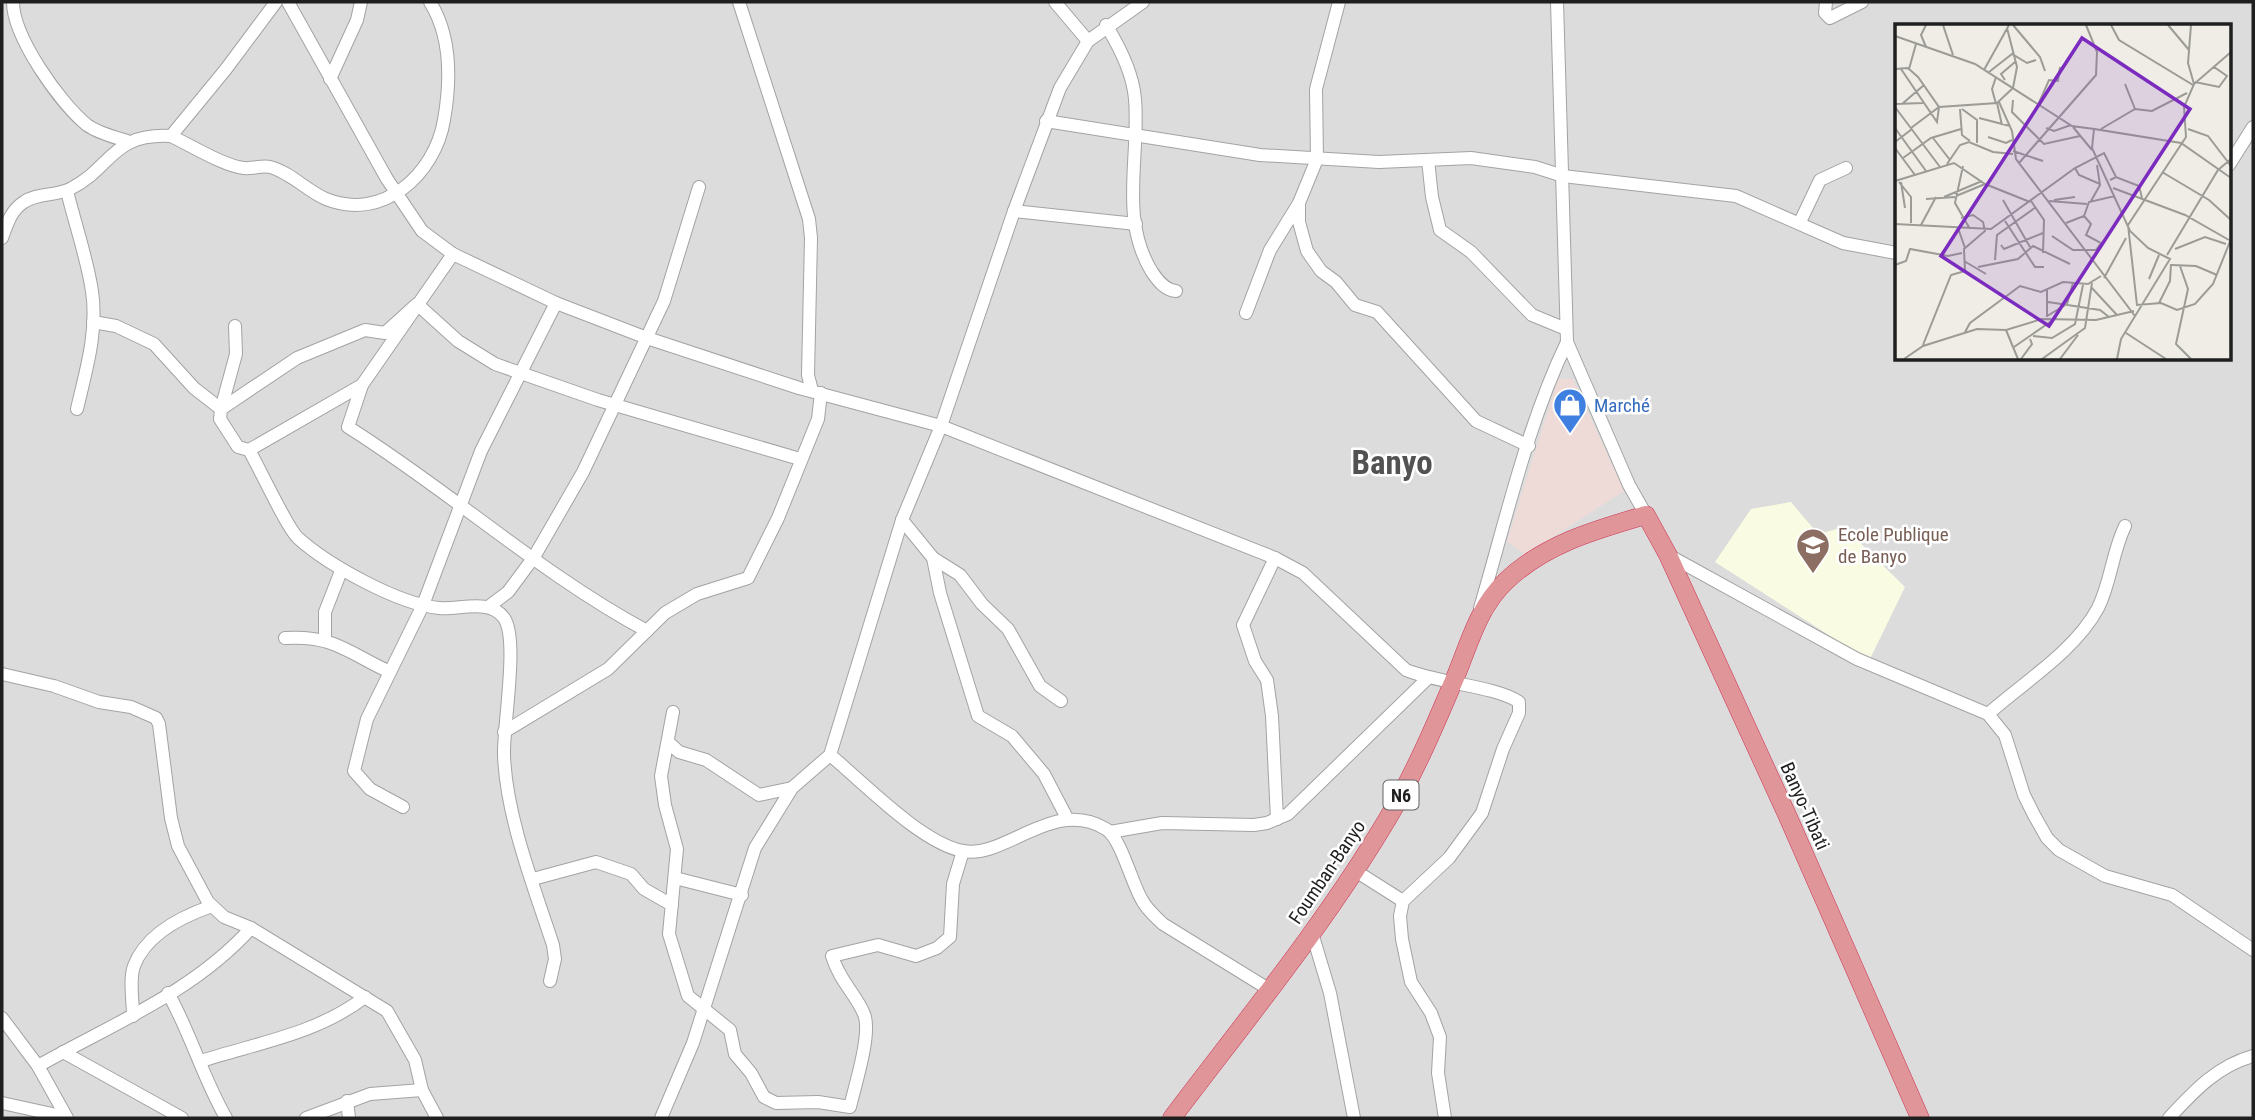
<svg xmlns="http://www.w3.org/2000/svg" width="2255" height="1120" font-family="'Roboto Condensed',sans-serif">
<rect width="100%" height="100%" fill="#efede6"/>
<path fill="#dddcdc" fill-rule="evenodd" d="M2 2H2253V1118H2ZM1896 26H2229V359H1896Z"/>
<path fill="#eedbd7" d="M1558 379H1573L1624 491 1525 555 1507 541Z"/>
<path fill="#f9fce2" d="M1791 502 1818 534 1844 527 1905 587 1869 661 1715 562 1751 509Z"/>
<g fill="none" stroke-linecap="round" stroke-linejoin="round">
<g stroke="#a3a3a3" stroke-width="14">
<g id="minor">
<path d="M13 2C13 37 60 103 87 125 98 133 114 137 127 141"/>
<path d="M288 2 387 179 422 231 453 254 556 303 647 338 799 388 941 426 1275 558 1303 573 1406 670C1437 683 1495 686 1519 702V713L1503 749 1482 813 1449 858 1403 901 1400 916 1402 939 1411 982 1431 1013 1440 1037 1438 1073 1445 1118"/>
<path d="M739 2 809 219 811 238 808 375 812 391"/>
<path d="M1055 2 1088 41"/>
<path d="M1339 2 1316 89 1317 159 1299 203V222L1307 251 1321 271 1336 282 1355 305 1377 312 1476 421 1529 446"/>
<path d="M1557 2 1567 342 1629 485 1646 515"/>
<path d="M1826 2 1825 13 1830 18 1862 2"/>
<path d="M1106 25C1119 46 1133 74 1135 99 1140 157 1119 219 1152 272 1158 281 1165 290 1176 291"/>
<path d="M330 79 357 20 361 2"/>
<path d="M1046 121 1260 155 1379 162 1471 158 1535 167 1563 176 1736 196 1843 243 1896 253"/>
<path d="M171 136 226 69 276 2"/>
<path d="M1428 160 1432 197 1440 230 1471 252 1532 315 1566 329"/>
<path d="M2229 165 2253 127"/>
<path d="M67 191C75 224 87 258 92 291 98 332 86 370 77 409"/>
<path d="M1014 211 1136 224"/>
<path d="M1800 222 1820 180 1846 168"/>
<path d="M2 238C7 224 11 210 24 202 37 193 56 196 70 189 113 167 111 133 171 136 190 145 224 166 244 168 253 169 262 165 270 167 290 172 307 191 326 199 383 222 435 174 444 120 451 80 452 37 430 2"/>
<path d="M1246 313 1270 250 1299 203"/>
<path d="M93 322 116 326 154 344 194 388 221 409 220 419 238 447 249 450C259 467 287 528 298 538 328 565 398 604 439 608 459 610 490 598 504 618 519 639 503 726 504 755 506 816 534 887 553 945L555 959 550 981"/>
<path d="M362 385 348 427C450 491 541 574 647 631"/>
<path d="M221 409 297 358 365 330 385 333 417 304 458 341 495 364 598 400 800 459"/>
<path d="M221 409 236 354 235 326"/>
<path d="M249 450 362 385 453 254"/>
<path d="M902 520 933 558 940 593 978 716 1012 736 1044 774 1068 820"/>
<path d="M1668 555 1857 659 1988 714 2005 735 2024 795 2034 815 2047 838 2059 850 2105 876 2172 895 2253 950"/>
<path d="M933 558 960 575 982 604 1008 629 1040 686 1061 701"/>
<path d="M1275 558 1243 625 1255 661 1267 680 1272 716 1277 819"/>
<path d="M488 607 508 592 534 557 583 472 664 301 699 187"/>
<path d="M1480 608C1506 520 1527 425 1567 342"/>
<path d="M285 638C335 635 348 653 390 672"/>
<path d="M325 639V612L341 571"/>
<path d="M2 674 54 686 99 702 131 707 156 718 159 724 171 818 178 846 208 902 224 917 251 928 387 1011 415 1060 422 1090 437 1118"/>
<path d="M673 712 661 776 665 805 677 849 669 934 688 996 730 1030 735 1054 751 1073 764 1097 776 1103 818 1102 850 1107C855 1085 872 1033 864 1014 856 994 840 982 832 956L878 945 916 956 937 948 950 937 953 884 963 851"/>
<path d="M1988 714C2024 682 2075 651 2098 608 2111 582 2112 553 2125 526"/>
<path d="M504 732 608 669 665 613 697 594 748 578 778 518 818 419 821 393"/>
<path d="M668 742 679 752 706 760 759 795 792 788"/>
<path d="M830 755C864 783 921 843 963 851 1006 859 1053 797 1106 829 1121 838 1132 884 1142 900 1147 910 1155 916 1163 924L1270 990"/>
<path d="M403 807 370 789 354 771 367 719 423 605 481 451 556 303"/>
<path d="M1110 832 1162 823 1254 825 1267 823 1288 814 1427 679"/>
<path d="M1354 870 1403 901"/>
<path d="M675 878 742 895"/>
<path d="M533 879 596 862 631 874 644 889 672 905"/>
<path d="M1312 933 1330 993 1354 1118"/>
<path d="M168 993C191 1034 203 1078 226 1118"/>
<path d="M133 1016C133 1001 129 979 134 966 146 934 183 916 212 906"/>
<path d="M2 1018 38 1066 67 1118"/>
<path d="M63 1052 182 1118"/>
<path d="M201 1061C257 1043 317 1034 365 997"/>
<path d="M38 1066C112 1024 194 992 251 928"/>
<path d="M347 1101 349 1118"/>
<path d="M2 1103 66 1117"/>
<path d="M306 1118 370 1094 422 1090"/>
<path d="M661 1118 693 1043 755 848 792 788 830 755 902 520 941 426 1014 211 1060 88 1088 41 1143 2"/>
<path d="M2169 1118C2194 1091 2217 1066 2253 1056"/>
</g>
</g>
<g stroke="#cc3455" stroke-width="19">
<path id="highway" d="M1172 1118C1246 1020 1325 924 1388 818 1413 776 1433 730 1452 685 1468 649 1476 610 1505 582 1544 544 1595 530 1646 515L1668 555 1788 817 1920 1118"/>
</g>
<use href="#minor" stroke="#fff" stroke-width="12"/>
<use href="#highway" stroke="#e09599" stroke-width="18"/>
</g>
<defs>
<g id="shop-pin" transform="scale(1.75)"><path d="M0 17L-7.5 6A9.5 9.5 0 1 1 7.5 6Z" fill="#3f7fe0" stroke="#fff"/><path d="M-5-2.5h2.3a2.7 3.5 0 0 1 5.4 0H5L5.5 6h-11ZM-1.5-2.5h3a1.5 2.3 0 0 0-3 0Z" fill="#fff"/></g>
<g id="school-pin" transform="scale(1.75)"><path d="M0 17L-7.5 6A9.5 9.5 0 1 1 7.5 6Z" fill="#8d6e63" stroke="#fff"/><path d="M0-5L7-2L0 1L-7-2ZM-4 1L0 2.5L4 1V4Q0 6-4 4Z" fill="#fff"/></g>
</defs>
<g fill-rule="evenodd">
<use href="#shop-pin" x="1570" y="405"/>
<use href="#school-pin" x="1813" y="545"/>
</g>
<g text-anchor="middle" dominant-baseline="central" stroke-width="5" stroke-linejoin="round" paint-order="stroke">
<rect fill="#fff" stroke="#626262" stroke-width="2" x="1383.5" y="780.5" width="35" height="29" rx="5"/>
<g font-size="18" font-weight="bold" fill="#1f1f1f">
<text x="1401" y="795">N6</text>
</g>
<g font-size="19" fill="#366cbe" stroke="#fff" text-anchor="start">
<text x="1594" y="405">Marché</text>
</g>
<g font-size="19" fill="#785e54" stroke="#fff" text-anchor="start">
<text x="1838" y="534">Ecole Publique<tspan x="1838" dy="22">de Banyo</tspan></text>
</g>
<g font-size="19" fill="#1f1f1f" stroke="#fff">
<text transform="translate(1805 806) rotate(66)">Banyo-Tibati</text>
<text transform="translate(1327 872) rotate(-56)">Foumban-Banyo</text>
</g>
<g font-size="33" font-weight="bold" fill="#525252" stroke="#fff">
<text x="1392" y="462">Banyo</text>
</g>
</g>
<g transform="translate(1895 24)">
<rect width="336" height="336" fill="#efede6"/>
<path fill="none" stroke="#9c9b96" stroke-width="2" d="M31 1 26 11 31 23M48 1 58 31M118 1 145 33 150 47M216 1 224 16 298 61M273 1 294 26M296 1 293 39 299 60M0 12 80 40 177 102 199 105M336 28 299 60 289 83 291 113 233 201 242 281 266 279 282 286 300 280 318 260 336 215M14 45 21 20M0 46 1 45 12 44 14 45 23 53 44 83 42 98 6 45M89 46 114 1M94 48 117 30 132 39 141 36M101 53 97 65 101 80M110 56 106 50 120 38M300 58 324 63 332 52 319 43M230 60 240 85M118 76 117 88 149 120 185 112M104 78 117 107 121 135 240 292M102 79 107 101M0 80 28 79M7 80 29 61M143 81 154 56 163 57 165 43M0 83 45 143M65 85 67 111 75 117M67 85 82 96V119M84 94 115 102M178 103 197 126M0 104 31 147M16 104 44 83 102 79 118 64 122 43 112 4M151 104 159 107 176 101M206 105 240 85 257 87 292 69M293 105 313 112 336 142M93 113 111 119 117 116M38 114 55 136M0 118 17 105M0 124 20 151M118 127 148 137M8 134 36 114 66 105M124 139 201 51 202 28 191 1M52 140 65 121 74 118 98 128 118 130M68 142 60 179 75 205M180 144 184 151 205 160M267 148 314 176 336 196M215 156 221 153 244 162 247 174M0 157 59 139 90 160 135 178M4 158 16 173V199M6 158 10 184M218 164 290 191 334 216M61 172 90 160M49 173 87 157M31 175 60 173M108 176 135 223M159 176 180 173M136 177 149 196 148 229M154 177 192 180M196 177 205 161 202 141M110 197 140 243H149M171 199 189 192 194 178 220 172M0 200 96 205 180 144 209 129 221 153M26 201 41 173M63 204 70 224M157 212 178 226H201L206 219 191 211 196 200 189 192M106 221 109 225 148 209M280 225 310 213 331 220M272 231 323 146 336 135M100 236 102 211 141 183M69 237 91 250M0 241 11 237 15 225 53 232 67 229M277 241 301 242 322 251M285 242 293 265 281 320 296 335M83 243 123 235 138 222 175 240M209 254 231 214M254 255 264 231M196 263 222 291M152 266V293M153 278 205 286 214 293M264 279 275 257 276 240M152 292 172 280 178 259M111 306 123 335M70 308 75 299 125 262 146 268 168 258 193 260 206 252M231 309 271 335M138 312 157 314 180 300 188 261M28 321 56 251 70 247 69 225 90 207 88 198 78 191 66 194M119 323 158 296M9 335 28 322 82 305 111 306 147 295 201 296 239 287M126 335 137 320 135 315M147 335 190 304 197 259M165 335 183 311M222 335 226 315 275 235 253 224 235 207 197 124 199 105 286 119 336 154"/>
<path fill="#7b2cbf" fill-opacity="0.15" stroke="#7b2cbf" stroke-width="3.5" d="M187 14 295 85 154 302 46 232Z"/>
<rect width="336" height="336" fill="none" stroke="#1f1f1f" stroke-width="3.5"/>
</g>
<rect width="2255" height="1120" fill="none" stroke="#1f1f1f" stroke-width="7"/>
</svg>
